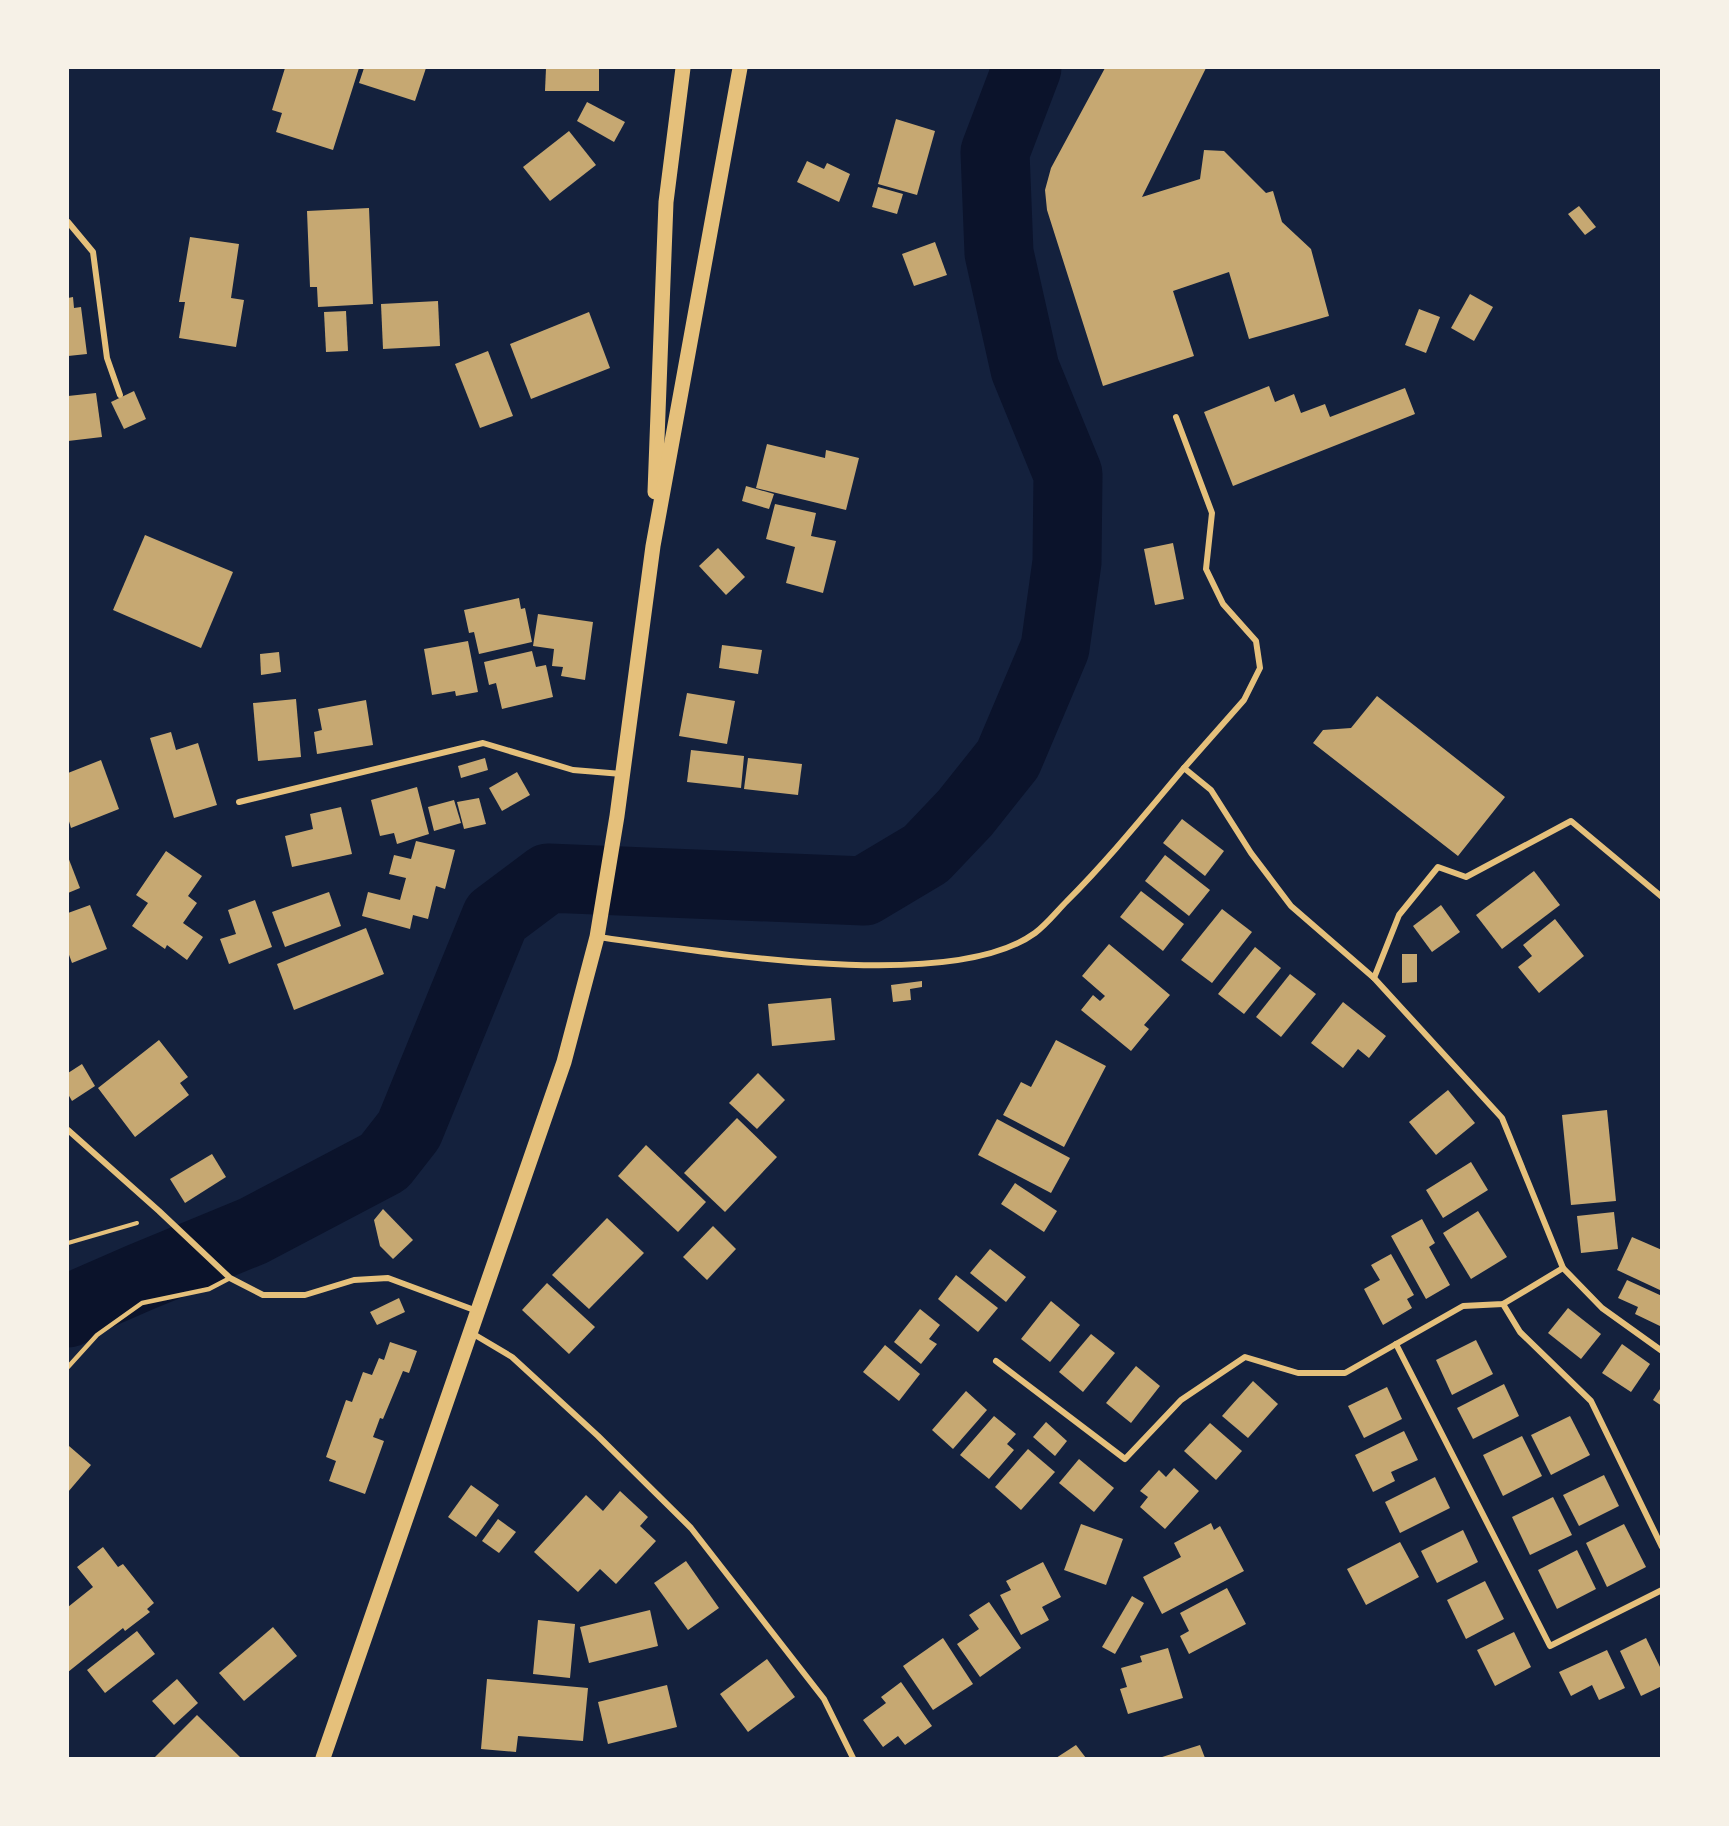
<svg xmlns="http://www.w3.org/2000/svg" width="1729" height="1826" font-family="Ubuntu,sans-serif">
<rect width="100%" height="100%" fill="#14213d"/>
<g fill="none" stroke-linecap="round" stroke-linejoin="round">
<path stroke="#0b132b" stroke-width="69" d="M68 1313 86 1301 141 1277 253 1231 384 1162 409 1130 496 917 548 878 864 891 926 854 965 813 1008 759 1055 648 1067 562 1068 474 1025 369 999 253 995 152 1027 68"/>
</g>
<g fill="#c6a872">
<path d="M285 68H359L333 150 276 132 282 113 272 110Z"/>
<path d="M364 68H426L415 101 359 83Z"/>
<path d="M546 68H599V91H545Z"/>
<path d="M1105 68H1206L1142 197 1200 179 1204 150 1224 151 1266 193 1273 191 1282 222 1311 249 1329 316 1249 339 1229 272 1173 291 1194 356 1103 386 1047 210 1045 190 1051 168Z"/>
<path d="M587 102 625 122 614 142 577 121Z"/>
<path d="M896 119 935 131 917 195 878 184Z"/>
<path d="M569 131 596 165 550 201 523 167Z"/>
<path d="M807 161 824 169 827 163 850 174 839 202 797 182Z"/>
<path d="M878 187 903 194 897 214 872 207Z"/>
<path d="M1579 206 1596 227 1585 235 1568 214Z"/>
<path d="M369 208 373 304 318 307 317 287H310L307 211Z"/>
<path d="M190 237 239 244 231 298 244 300 236 347 179 338 185 302H179Z"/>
<path d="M935 242 947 275 914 286 902 254Z"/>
<path d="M1470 294 1493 307 1474 341 1451 328Z"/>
<path d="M73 297 74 308 81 307 87 354 68 356V298Z"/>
<path d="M438 301 440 346 383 349 381 304Z"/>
<path d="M1419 309 1440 317 1426 353 1405 345Z"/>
<path d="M346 311 348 351 326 352 324 312Z"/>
<path d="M589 312 610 368 531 399 510 344Z"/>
<path d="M488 351 513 416 480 428 455 364Z"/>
<path d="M1269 386 1275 402 1294 394 1301 413 1325 404 1330 417 1405 388 1415 414 1233 486 1204 412Z"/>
<path d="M134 391 146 419 124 429 111 402Z"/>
<path d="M96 393 102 437 68 441V396Z"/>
<path d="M767 444 825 458 826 450 859 458 846 510 756 488Z"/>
<path d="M746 486 774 494 769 509 742 501Z"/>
<path d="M775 504 816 513 811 536 836 541 823 593 786 583 795 547 766 539Z"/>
<path d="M145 535 233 572 201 648 113 610Z"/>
<path d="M1173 543 1184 599 1155 605 1144 549Z"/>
<path d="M718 548 745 577 726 595 699 566Z"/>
<path d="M519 598 521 609 525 608 532 642 479 654 474 632 469 633 464 610Z"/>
<path d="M538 614 593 622 585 680 561 676 563 667 552 666 554 649 533 646Z"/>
<path d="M468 641 478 692 456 696 455 691 432 695 424 649Z"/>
<path d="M722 645 762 650 758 674 719 668Z"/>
<path d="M532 651 536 667 546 665 553 697 502 709 496 683 489 685 484 662Z"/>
<path d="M279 652 281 672 261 675 260 654Z"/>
<path d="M687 693 735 701 727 744 679 736Z"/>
<path d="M1377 696 1505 797 1458 856 1313 743 1323 730 1351 728Z"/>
<path d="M296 699 301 757 258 761 253 703Z"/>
<path d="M366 700 373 745 317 754 314 732 322 730 318 709Z"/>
<path d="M171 732 176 750 198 743 217 805 174 818 150 738Z"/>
<path d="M691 750 744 756 741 788 687 782Z"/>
<path d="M485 758 488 770 461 778 458 766Z"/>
<path d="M748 758 802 764 798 795 744 789Z"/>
<path d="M101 760 119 809 71 828 68 818V773Z"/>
<path d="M517 772 530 795 502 811 489 788Z"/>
<path d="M417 787 429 834 397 844 394 833 380 836 371 800Z"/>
<path d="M479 798 486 824 464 829 457 802Z"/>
<path d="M454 800 461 823 434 831 428 807Z"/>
<path d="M341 807 352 854 292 867 285 836 313 829 310 814Z"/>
<path d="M1182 819 1224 851 1205 876 1163 843Z"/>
<path d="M416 841 455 850 445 889 436 886 428 919 413 915 410 929 362 916 368 892 400 900 406 878 389 874 394 855 411 859Z"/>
<path d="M166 851 202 876 188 896 197 903 183 923 203 937 187 960 167 945 165 949 132 926 148 903 136 895Z"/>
<path d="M1165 855 1210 890 1189 916 1145 881Z"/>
<path d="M68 857 80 888 68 893Z"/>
<path d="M1534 871 1560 905 1502 949 1476 915Z"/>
<path d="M1141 891 1184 924 1163 951 1120 917Z"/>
<path d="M329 892 341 926 285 947 272 912Z"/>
<path d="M255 900 272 947 229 964 220 939 236 934 228 910Z"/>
<path d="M90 905 107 949 72 963 68 952V913Z"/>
<path d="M1441 905 1460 932 1432 952 1413 926Z"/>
<path d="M1222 909 1252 932 1212 983 1181 960Z"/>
<path d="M1555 919 1584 956 1539 993 1518 967 1532 956 1523 945Z"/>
<path d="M366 928 384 974 294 1010 277 964Z"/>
<path d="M1109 944 1170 995 1144 1025 1149 1029 1131 1051 1081 1010 1093 995 1100 1001 1105 996 1082 976Z"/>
<path d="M1255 947 1281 968 1244 1014 1218 994Z"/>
<path d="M1402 954H1417V982L1402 983Z"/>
<path d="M1290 974 1316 994 1281 1037 1256 1017Z"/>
<path d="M922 981V987L910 989 911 1000 893 1002 891 985Z"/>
<path d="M831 998 835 1040 772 1046 768 1004Z"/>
<path d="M1343 1002 1386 1036 1369 1058 1358 1049 1343 1068 1311 1043Z"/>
<path d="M159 1040 188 1077 180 1083 189 1095 135 1137 98 1088Z"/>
<path d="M1056 1040 1106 1066 1064 1147 1003 1115 1021 1082 1031 1087Z"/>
<path d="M82 1064 95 1086 72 1101 68 1094V1073Z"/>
<path d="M758 1073 785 1100 757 1129 729 1103Z"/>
<path d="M1448 1090 1475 1123 1436 1155 1409 1122Z"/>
<path d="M1607 1110 1616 1201 1571 1205 1562 1115Z"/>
<path d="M737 1118 777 1157 725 1212 684 1173Z"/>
<path d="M997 1119 1070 1158 1051 1193 978 1155Z"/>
<path d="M646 1145 706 1202 678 1232 618 1176Z"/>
<path d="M212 1154 226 1177 185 1203 170 1179Z"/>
<path d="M1471 1162 1488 1190 1443 1218 1426 1190Z"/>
<path d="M1015 1183 1057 1211 1044 1232 1001 1204Z"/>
<path d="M383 1209 413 1240 393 1259 380 1246 374 1220Z"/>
<path d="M1478 1211 1507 1257 1471 1279 1443 1233Z"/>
<path d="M1614 1212 1618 1249 1581 1253 1577 1216Z"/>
<path d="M607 1218 644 1253 589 1309 552 1275Z"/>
<path d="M1422 1219 1435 1243 1429 1247 1450 1285 1426 1299 1391 1236Z"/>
<path d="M713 1226 736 1249 707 1280 683 1257Z"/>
<path d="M1632 1237 1662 1250V1291L1617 1270Z"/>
<path d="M990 1249 1026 1277 1006 1302 970 1273Z"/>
<path d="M1391 1254 1414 1295 1407 1299 1412 1308 1383 1325 1364 1289 1380 1280 1371 1265Z"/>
<path d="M956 1275 998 1308 978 1332 938 1299Z"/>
<path d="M1627 1280 1662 1296V1327L1635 1314 1638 1307 1618 1298Z"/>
<path d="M547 1283 595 1327 569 1354 522 1310Z"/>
<path d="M399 1298 405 1312 377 1325 370 1312Z"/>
<path d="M1051 1301 1080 1325 1050 1362 1021 1339Z"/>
<path d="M1568 1308 1601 1334 1581 1359 1548 1333Z"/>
<path d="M920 1309 940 1325 929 1339 937 1344 921 1364 894 1342Z"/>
<path d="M1091 1334 1115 1353 1083 1392 1059 1372Z"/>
<path d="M1476 1340 1493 1374 1452 1395 1436 1360Z"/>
<path d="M390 1342 417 1351 409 1373 403 1371 383 1419 380 1418 373 1437 384 1441 365 1494 329 1481 336 1461 326 1457 346 1400 352 1402 363 1372 372 1375 379 1358 384 1360Z"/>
<path d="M1622 1344 1650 1364 1631 1392 1602 1373Z"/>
<path d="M885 1345 920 1374 899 1401 863 1372Z"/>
<path d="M1136 1366 1160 1386 1131 1423 1106 1403Z"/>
<path d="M1253 1381 1278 1404 1248 1438 1222 1416Z"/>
<path d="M1504 1384 1519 1416 1473 1439 1457 1408Z"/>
<path d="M1662 1386V1406L1653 1400Z"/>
<path d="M1387 1387 1402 1419 1364 1438 1348 1406Z"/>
<path d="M966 1391 987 1410 953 1449 932 1430Z"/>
<path d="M994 1416 1016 1434 1007 1444 1014 1450 989 1479 960 1455Z"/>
<path d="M1570 1416 1590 1455 1551 1475 1531 1435Z"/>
<path d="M1046 1422 1067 1441 1055 1456 1033 1437Z"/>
<path d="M1210 1423 1242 1451 1216 1480 1184 1451Z"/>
<path d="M1404 1431 1418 1460 1391 1472 1395 1481 1373 1492 1355 1455Z"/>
<path d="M1522 1436 1542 1476 1503 1496 1483 1455Z"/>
<path d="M69 1446 91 1465 68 1492V1447Z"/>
<path d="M1028 1449 1055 1472 1021 1510 995 1487Z"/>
<path d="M1079 1459 1114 1488 1094 1512 1059 1483Z"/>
<path d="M1174 1468 1199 1491 1165 1529 1140 1507 1148 1497 1140 1491 1159 1470 1166 1477Z"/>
<path d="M1604 1475 1619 1506 1579 1526 1563 1495Z"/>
<path d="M1435 1477 1450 1508 1400 1533 1385 1502Z"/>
<path d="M471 1485 499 1505 476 1537 448 1517Z"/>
<path d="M620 1491 648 1517 640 1526 656 1541 616 1584 600 1569 578 1592 534 1552 586 1495 603 1511Z"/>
<path d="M1553 1497 1572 1535 1530 1555 1512 1517Z"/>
<path d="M498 1519 516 1532 499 1553 482 1541Z"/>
<path d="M1211 1523 1214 1530 1220 1526 1244 1571 1162 1614 1143 1577 1181 1557 1174 1543Z"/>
<path d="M1081 1524 1123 1539 1106 1585 1064 1570Z"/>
<path d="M1624 1524 1646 1567 1607 1587 1586 1543Z"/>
<path d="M1463 1530 1478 1562 1437 1583 1421 1551Z"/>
<path d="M1400 1542 1419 1577 1366 1605 1347 1569Z"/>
<path d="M103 1547 118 1567 123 1564 154 1603 147 1609 150 1612 125 1631 123 1628 68 1672V1607L93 1587 77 1567Z"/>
<path d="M1577 1550 1596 1589 1557 1609 1538 1570Z"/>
<path d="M686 1561 719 1608 688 1630 654 1583Z"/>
<path d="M1043 1562 1061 1597 1042 1607 1049 1620 1021 1635 1000 1595 1011 1590 1006 1581Z"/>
<path d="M1485 1581 1504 1619 1466 1639 1447 1600Z"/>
<path d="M1227 1588 1246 1624 1189 1654 1180 1636 1189 1631 1180 1613Z"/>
<path d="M1132 1596 1144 1603 1115 1654 1102 1647Z"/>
<path d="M989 1602 1021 1648 980 1677 957 1644 979 1629 969 1615Z"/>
<path d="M650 1610 658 1646 589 1663 580 1627Z"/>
<path d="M538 1620 575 1624 570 1678 533 1674Z"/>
<path d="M273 1627 297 1656 244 1701 219 1673Z"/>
<path d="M137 1631 155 1654 105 1693 87 1670Z"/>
<path d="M1514 1632 1531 1667 1495 1686 1477 1650Z"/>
<path d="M943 1638 973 1684 933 1710 903 1666Z"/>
<path d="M1646 1638 1662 1671V1686L1641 1696 1620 1651Z"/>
<path d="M1168 1648 1183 1698 1128 1714 1120 1689 1127 1687 1121 1668 1142 1662 1140 1656Z"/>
<path d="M1607 1650 1625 1688 1599 1700 1592 1685 1571 1696 1559 1672Z"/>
<path d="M767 1659 795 1697 748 1732 720 1694Z"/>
<path d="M177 1679 198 1703 174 1725 152 1701Z"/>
<path d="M487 1679 588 1688 583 1741 518 1736 516 1752 481 1749Z"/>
<path d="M901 1682 932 1726 905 1745 898 1736 883 1747 863 1720 886 1703 881 1697Z"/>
<path d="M667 1685 677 1727 608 1744 598 1702Z"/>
<path d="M197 1715 241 1758H154Z"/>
<path d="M1076 1745 1086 1758H1056Z"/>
<path d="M1200 1745 1205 1758H1159Z"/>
</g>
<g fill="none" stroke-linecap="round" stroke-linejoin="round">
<path stroke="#e5c07b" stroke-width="4" d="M68 1243 137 1223"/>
<path stroke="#e5c07b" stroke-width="4.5" d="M68 1367 97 1335 142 1303 209 1289 230 1278"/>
<g stroke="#e5c07b" stroke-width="6">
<path d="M68 222 93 252 107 358 120 395"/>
<path d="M1176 417 1212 513 1206 569 1223 604 1256 641 1260 668 1244 700 1184 768"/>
<path d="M239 802 483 743 573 770 622 774"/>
<path d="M598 937C701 951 950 995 1035 933 1047 924 1057 911 1067 901 1109 859 1146 813 1184 768L1211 790 1251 853 1291 906 1374 978 1502 1118 1563 1268 1602 1308 1662 1351"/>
<path d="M1374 978 1399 915 1438 867 1466 877 1571 821 1662 897"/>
<path d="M68 1130 159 1211 230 1278 263 1295H305L354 1280 388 1278 477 1311"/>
<path d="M1503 1304 1520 1332 1591 1401 1662 1547"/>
<path d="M470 1332 512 1357 598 1436 691 1528 824 1699 853 1758"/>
<path d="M1396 1344 1550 1646 1662 1590"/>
<path d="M996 1361 1125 1459 1181 1400 1245 1357 1298 1373H1345L1463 1306 1503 1304 1563 1268"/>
</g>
<g stroke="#e5c07b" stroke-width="15">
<path d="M655 492 666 202 683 68"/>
<path d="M323 1758 564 1062 597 937 617 816 653 546 740 68"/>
</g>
</g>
<rect width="1729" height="1826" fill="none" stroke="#f6f1e7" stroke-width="138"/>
</svg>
